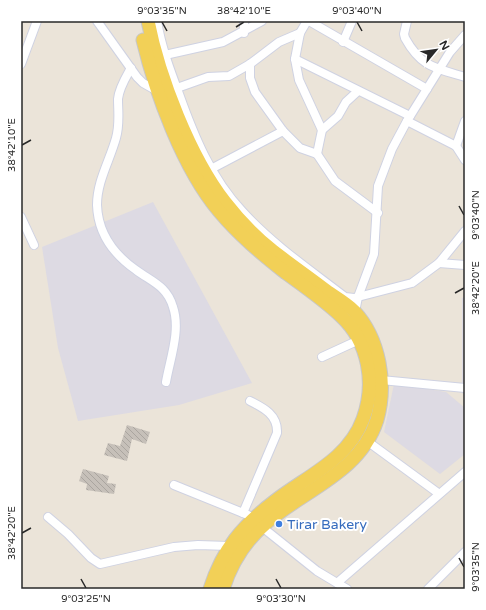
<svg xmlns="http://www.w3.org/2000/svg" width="486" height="610" font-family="'Varela Round',sans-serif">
<defs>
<pattern id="building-back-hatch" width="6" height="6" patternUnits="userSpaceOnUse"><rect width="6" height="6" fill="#c6c0b9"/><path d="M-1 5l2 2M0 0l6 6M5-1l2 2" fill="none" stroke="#aaa59f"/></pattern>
</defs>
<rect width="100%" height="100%" fill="#ebe4d9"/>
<g fill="#dddae3">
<path d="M153 202 252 383 179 405 78 421 58 348 42 247Z"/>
<path d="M465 297V395L462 393V298Z"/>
<path d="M394 384 446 392 465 408V454L440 474 384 432Z"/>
</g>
<g fill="url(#building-back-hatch)">
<path d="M127 425 150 432 146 444 132 439 127 461 104 455 108 443 120 446Z"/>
<path d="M83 469 109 476 107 483 116 484 114 494 86 490 87 484 79 481Z"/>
</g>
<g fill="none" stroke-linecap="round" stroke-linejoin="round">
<g stroke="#cfd2e2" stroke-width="10">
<g id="street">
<path d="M97 21 137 77 143 83 159 92"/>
<path d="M157 21C161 46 170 70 179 94 194 136 211 178 242 211 272 244 310 270 345 297L354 298 412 283 439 263 465 231"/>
<path d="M244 21V33"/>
<path d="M307 21 300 33 295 59 299 80 322 130 317 154"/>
<path d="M309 21 427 89"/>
<path d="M407 21 404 34 405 38C421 67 435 68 465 77"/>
<path d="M343 42 352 21"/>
<path d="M165 55 223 42 262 21"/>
<path d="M295 59 410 116"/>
<path d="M21 64 37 21"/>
<path d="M250 64V78L255 92 283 131 300 148 317 154 335 181 378 213"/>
<path d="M131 68C126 77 119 88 118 99 118 112 120 124 116 138 110 160 97 181 97 205 98 233 113 254 136 270 152 282 167 286 173 307 181 330 170 359 166 382"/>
<path d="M177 88 208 77 229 76 250 64 279 42 300 33"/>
<path d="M407 121 456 146 465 160"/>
<path d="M322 130 338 116 346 102 358 91"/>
<path d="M456 146 465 121"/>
<path d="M211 169 283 131"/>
<path d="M21 217 34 245"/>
<path d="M439 263 465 265"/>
<path d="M355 312 358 297 374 254 378 186 392 149 407 121 450 52 465 35"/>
<path d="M322 357 359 340"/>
<path d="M381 380 465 388"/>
<path d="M367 441 438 493"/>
<path d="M174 485 248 515"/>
<path d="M243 513 277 433C278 415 264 408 250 401"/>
<path d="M48 517 68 534 91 558 100 564 174 547 198 545 229 546"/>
<path d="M262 527 317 571 347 589"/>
<path d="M337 583 465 472"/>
<path d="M428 589 465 552"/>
</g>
</g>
<g stroke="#c7c7c7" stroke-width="15">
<g id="primary">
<path d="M148 21C159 77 190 157 225 202 239 220 255 237 273 251 291 265 310 278 328 292 337 298 347 304 354 311 380 339 387 384 377 420 360 473 304 490 266 523 246 540 231 564 223 589"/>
<path d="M143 40C156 94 183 168 219 211 239 235 262 254 286 273 304 286 324 300 341 316 369 342 376 384 363 419 348 460 307 476 275 501 242 526 223 549 210 589"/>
</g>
</g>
<use href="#street" stroke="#fff" stroke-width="8"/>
<use href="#primary" stroke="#f2d057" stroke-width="13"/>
</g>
<path fill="none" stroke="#282828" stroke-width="1.5" d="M162 22 167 31M357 22 362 31M236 27 244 22M22 145 31 140M459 206 464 215M455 293 464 288M22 533 31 528M459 558 464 567M81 579 86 588M276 579 281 588"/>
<circle fill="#3f7fe0" stroke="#fff" stroke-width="1.5" cx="279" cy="524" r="4"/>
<g text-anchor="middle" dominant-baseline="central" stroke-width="4" stroke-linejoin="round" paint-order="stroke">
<g font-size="14" fill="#366cbe" stroke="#fff" text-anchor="start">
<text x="287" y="524">Tirar Bakery</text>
</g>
</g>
<rect width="486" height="610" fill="none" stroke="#ffffff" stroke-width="44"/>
<g transform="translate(436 50) rotate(61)" stroke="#ffffff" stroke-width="3" paint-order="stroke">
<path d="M0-3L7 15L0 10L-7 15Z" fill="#282828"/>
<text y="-6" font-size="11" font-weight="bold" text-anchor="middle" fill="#282828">N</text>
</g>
<rect x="22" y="22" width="442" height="566" fill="none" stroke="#282828" stroke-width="1.5"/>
<g font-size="10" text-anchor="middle" fill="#282828">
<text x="162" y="14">9°03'35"N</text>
<text x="244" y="14">38°42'10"E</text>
<text x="357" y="14">9°03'40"N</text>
<text transform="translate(11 145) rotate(-90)" y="4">38°42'10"E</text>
<text transform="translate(475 215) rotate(-90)" y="4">9°03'40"N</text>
<text transform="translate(475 288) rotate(-90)" y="4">38°42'20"E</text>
<text transform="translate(11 533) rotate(-90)" y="4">38°42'20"E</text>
<text transform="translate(475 567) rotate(-90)" y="4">9°03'35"N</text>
<text x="86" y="602">9°03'25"N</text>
<text x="281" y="602">9°03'30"N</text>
</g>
</svg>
